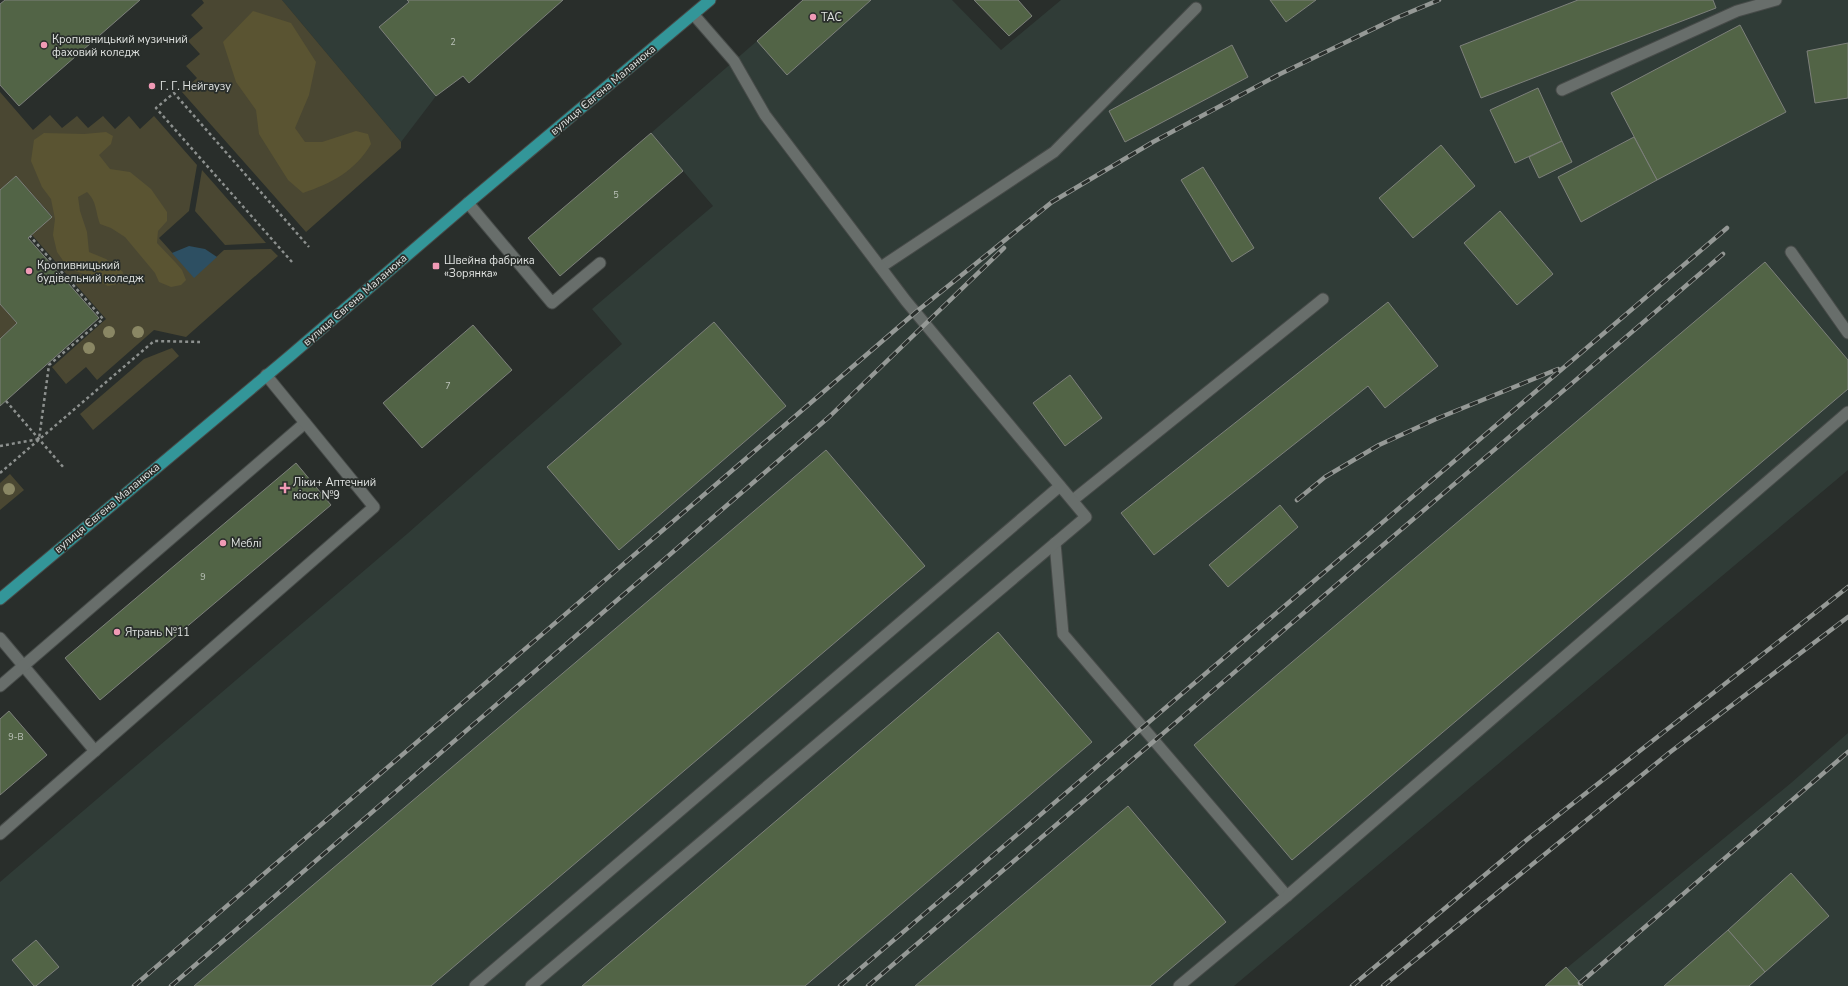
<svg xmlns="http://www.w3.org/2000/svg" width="1848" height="986" font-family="'Nunito Sans',sans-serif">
<rect width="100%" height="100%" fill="#292e2b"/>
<g fill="#303c37">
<path d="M282 0H563L469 83 463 76 436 96 401 142Z"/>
<path d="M871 0H952L1001 50 1061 0H1848V470L1234 986H0V882L407 534 622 344 592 309 713 206 651 133 757 41 787 74Z"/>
<path d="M1848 733V986H1545L1791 783Z"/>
</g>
<g fill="#4a4732">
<path d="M202 0H282L401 142V148L306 232 182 92 197 78 186 66 200 54 188 41 203 28 191 15 204 3Z"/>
<path d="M0 92 33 130 50 115 62 128 77 116 88 128 103 116 115 129 129 116 140 129 154 116 197 165 189 211 159 238 194 277 224 250 271 249 278 256 186 337 154 330 97 380 86 367 66 384 52 367 106 319 32 235 52 216 16 176 0 190Z"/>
<path d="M202 170 266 243 225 245 195 211Z"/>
<path d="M0 304 17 323 0 339Z"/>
<path d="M172 348 179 356 93 430 80 414 144 359Z"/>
<path d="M10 474 24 490 0 510V483Z"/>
</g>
<g fill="#5a5432">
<path d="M253 11 291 23 316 62 309 95 295 128 305 142H322L356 131 368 134 371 144C355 171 332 183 303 193L288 180 259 134 256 110 236 82 223 42Z"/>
<path d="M106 132 113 136 111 144 99 155 110 169 130 172 151 189 167 212V221L158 231 157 243 176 263 182 270 186 280 181 285 171 287 159 282 155 273 125 237 111 228 100 224C95 210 97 202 87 192L78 197 80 211 87 232 89 252 106 259 123 272 121 283 108 286 87 275 69 269 57 252 53 235 55 219 51 199 42 187 31 161 34 140 44 133 84 134Z"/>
</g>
<path fill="#2d4f62" d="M189 246 205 249 217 257 194 278 172 253Z"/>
<g fill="#526446" stroke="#7d807b">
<path d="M5 0H140L19 106 0 85V4Z"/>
<path d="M407 0H563L469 83 463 76 436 96 379 27 409 2Z"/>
<path d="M803 0H871L787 75 757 41Z"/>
<path d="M974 0H1018L1032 16 1009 36Z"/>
<path d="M1270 0H1316L1286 22Z"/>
<path d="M1578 0H1713L1716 8 1481 98 1460 46Z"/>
<path d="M1740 25 1786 112 1657 180 1611 93Z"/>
<path d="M1848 43V98L1815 103 1807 51Z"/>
<path d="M1232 45 1248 77 1125 142 1109 111Z"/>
<path d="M1538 88 1562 141 1515 163 1490 110Z"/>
<path d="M651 133 683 171 560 276 528 238Z"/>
<path d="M1634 137 1657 180 1581 222 1558 177Z"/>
<path d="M1562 141 1572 162 1539 178 1529 157Z"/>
<path d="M1441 145 1475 186 1413 238 1379 198Z"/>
<path d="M1203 167 1254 248 1232 262 1181 180Z"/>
<path d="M16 176 52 217 28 238 99 318 0 406V339L17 323 0 304V190Z"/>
<path d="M1500 211 1553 274 1517 305 1464 243Z"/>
<path d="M1765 262 1848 360V389L1292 860 1194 745Z"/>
<path d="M1388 302 1438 366 1385 408 1368 386 1154 555 1121 513Z"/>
<path d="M714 322 786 406 619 550 547 467Z"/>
<path d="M473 325 512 370 422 448 383 403Z"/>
<path d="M1070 375 1102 418 1065 446 1033 403Z"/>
<path d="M826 450 925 566 431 986H194Z"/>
<path d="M296 463 331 505 100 700 65 658Z"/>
<path d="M1280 505 1298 527 1228 587 1209 565Z"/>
<path d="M998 632 1092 742 805 986H582Z"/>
<path d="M9 711 47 755 0 795V719Z"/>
<path d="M1128 806 1226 922 1150 986H915Z"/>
<path d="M1791 873 1829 916 1765 972 1728 930Z"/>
<path d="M1728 930 1765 972 1749 986H1664Z"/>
<path d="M36 940 59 967 36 986H34L12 960Z"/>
<path d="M1566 967 1583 986H1545Z"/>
</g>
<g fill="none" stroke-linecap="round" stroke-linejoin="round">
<g stroke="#474b49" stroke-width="13">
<g id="service">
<path d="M1562 90 1737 11 1776 0"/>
<path d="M468 203 552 303 600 263"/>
<path d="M1791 252 1848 333"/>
<path d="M881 267 1054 152 1196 8"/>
<path d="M1073 500 1323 299"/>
<path d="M1055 543 1063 634 1287 896"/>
<path d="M0 638 95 751"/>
<path d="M0 686 305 423"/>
<path d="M0 834 374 507 266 375"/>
<path d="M475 986 1060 486"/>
<path d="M531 986 1086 517 906 301 765 115 734 61 694 15"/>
<path d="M1179 986 1287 896 1848 412"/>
</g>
</g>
<g stroke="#474b49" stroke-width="13">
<path id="primary" d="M0 599 290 356 468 203 710 0"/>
</g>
<g stroke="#8d918f" stroke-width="2.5" stroke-dasharray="3 3" stroke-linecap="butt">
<path d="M292 262 156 108 174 93 309 247"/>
<path d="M6 401 64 468"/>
<path d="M0 446 39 439 49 365 103 319 30 236"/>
<path d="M0 473 154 341 200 342"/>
</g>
<use href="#service" stroke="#686e6b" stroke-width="11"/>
<use href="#primary" stroke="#339699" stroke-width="11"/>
<g stroke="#959996" stroke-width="4.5">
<g id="rail">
<path d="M1297 500 1325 477 1379 445 1436 419 1558 369"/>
<path d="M1580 983 1848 752"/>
<path d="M134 986 916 312 1052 202 1153 142 1280 74 1396 18 1439 0"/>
<path d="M171 986 829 417 1004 248"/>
<path d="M840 986 1727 228"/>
<path d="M868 986 1723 254"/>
<path d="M1352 986 1529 838 1848 587"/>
<path d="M1383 986 1669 753 1848 617"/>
</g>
</g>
<use href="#rail" stroke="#292e2b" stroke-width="3" stroke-dasharray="9" stroke-linecap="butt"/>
</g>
<g fill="#8a8764">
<circle cx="109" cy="332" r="6"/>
<circle cx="138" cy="332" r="6"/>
<circle cx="89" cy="348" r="6"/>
<circle cx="9" cy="489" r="6"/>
</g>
<g fill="#f09ab5" stroke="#292e2b" stroke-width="1.5">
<circle cx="813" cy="17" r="4"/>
<circle cx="44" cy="45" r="4"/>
<circle cx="152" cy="86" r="4"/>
<rect x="432" y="262" width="8" height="8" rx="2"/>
<circle cx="29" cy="271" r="4"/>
<path d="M283 482h4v4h4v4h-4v4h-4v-4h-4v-4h4z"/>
<circle cx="223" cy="543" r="4"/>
<circle cx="117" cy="632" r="4"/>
</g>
<g text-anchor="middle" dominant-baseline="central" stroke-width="3.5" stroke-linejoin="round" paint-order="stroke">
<g font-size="9" fill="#bcc3ba">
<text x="453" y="42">2</text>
<text x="616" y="195">5</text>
<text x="448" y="386">7</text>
<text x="203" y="577">9</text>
<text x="16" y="737">9-В</text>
</g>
<g font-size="11" fill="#e0e3e1" stroke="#292e2b" text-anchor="start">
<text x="821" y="17">ТАС</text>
<text x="52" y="39">Кропивницький музичний<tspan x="52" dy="13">фаховий коледж</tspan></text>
<text x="160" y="86">Г. Г. Нейгаузу</text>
<text x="444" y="260">Швейна фабрика<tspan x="444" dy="13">«Зорянка»</tspan></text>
<text x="37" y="265">Кропивницький<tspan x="37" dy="13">будівельний коледж</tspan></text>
<text x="293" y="482">Ліки+ Аптечний<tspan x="293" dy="13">кіоск №9</tspan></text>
<text x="231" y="543">Меблі</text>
<text x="125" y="632">Ятрань №11</text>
</g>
<g font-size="11" fill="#e0e3e1" stroke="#292e2b">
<text transform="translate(603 90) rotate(-40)">вулиця Євгена Маланюка</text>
<text transform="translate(355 300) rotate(-41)">вулиця Євгена Маланюка</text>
<text transform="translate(107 508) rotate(-40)">вулиця Євгена Маланюка</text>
</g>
</g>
</svg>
